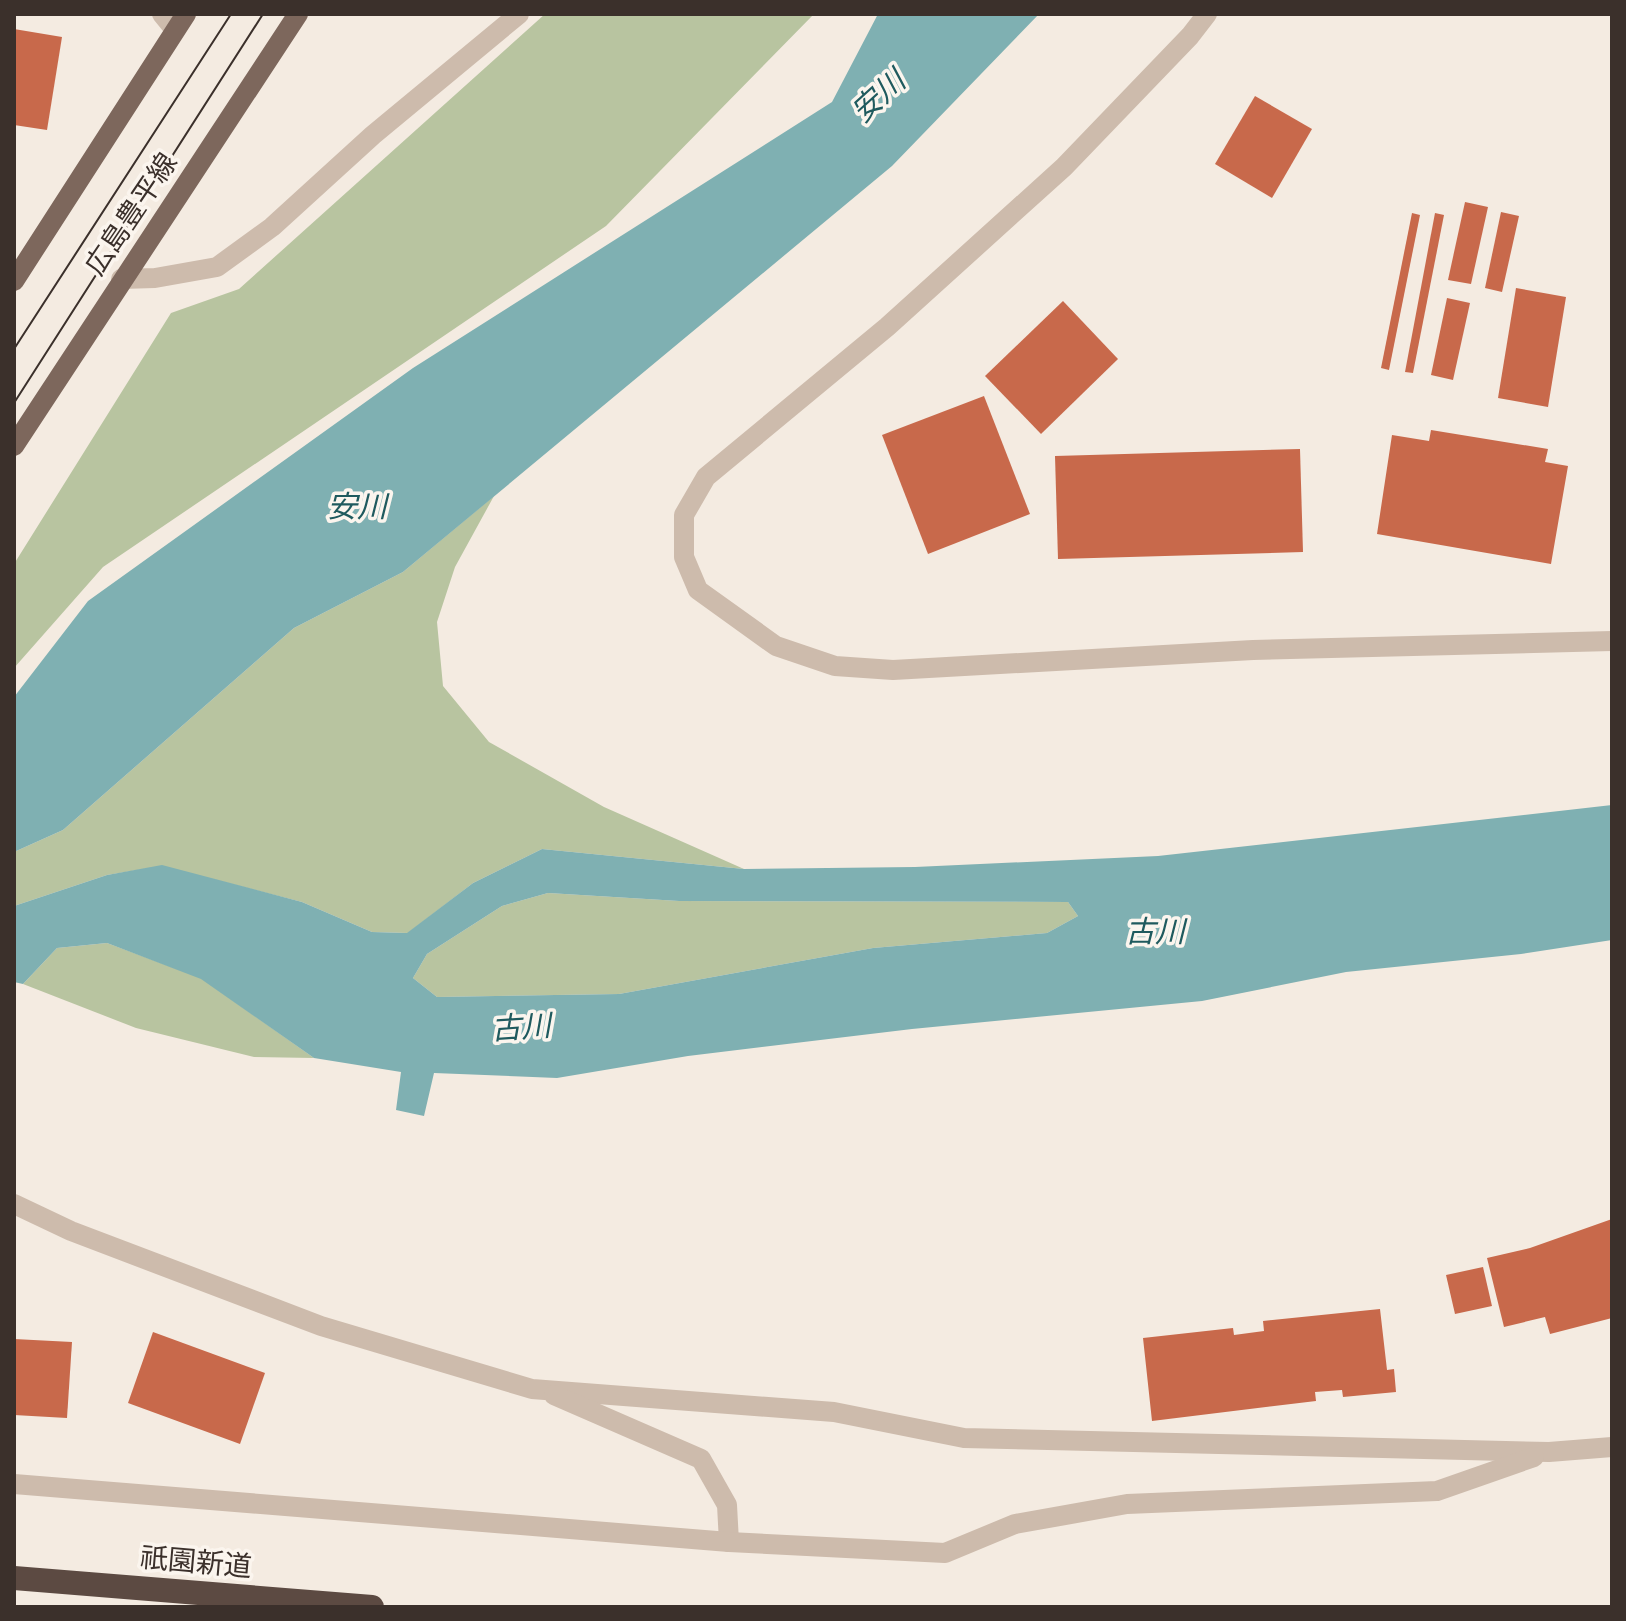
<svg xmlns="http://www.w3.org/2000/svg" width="1626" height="1621" font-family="Jost,'Noto Sans JP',sans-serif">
<rect width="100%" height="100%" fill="#f4ebe1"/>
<g fill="#b8c4a0">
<path d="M545 14H814L606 226 103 567 14 668V564L171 313 239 289Z"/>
<path d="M494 496 455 567 437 622 443 686 489 742 604 807 744 869 542 849 473 883 408 933 372 932 302 902 162 866 107 875 14 906V852L63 830 294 628 403 572Z"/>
<path d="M548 893 679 901 1068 902 1078 916 1047 933 873 948 619 994 437 997 413 978 427 954 502 906Z"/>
<path d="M107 943 201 978 314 1058 254 1057 136 1028 23 984 57 948Z"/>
</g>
<g fill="#7fb0b2" fill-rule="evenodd">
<path d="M878 14H1039L892 166 403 572 294 628 63 830 14 852V697L88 601 413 368 832 102Z"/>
<path d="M1612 805V940L1521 954 1346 972 1202 1001 912 1029 688 1056 557 1078 434 1073 424 1116 396 1110 401 1072 314 1058 201 979 107 943 57 948 23 984 14 982V906L107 875 162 865 302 902 372 932 407 933 473 883 542 849 744 869 915 867 1158 856ZM548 893 679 901 1068 902 1078 916 1047 933 873 948 619 994 437 997 413 978 427 954 502 906Z"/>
</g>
<g fill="#c8694b">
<path d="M14 29 62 37 47 130 14 125Z"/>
<path d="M1255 96 1312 129 1272 198 1215 164Z"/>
<path d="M1465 202 1488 207 1471 284 1448 280Z"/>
<path d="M1501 212 1519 216 1502 292 1485 288Z"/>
<path d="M1412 213 1420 215 1389 370 1381 368Z"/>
<path d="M1435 213 1444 215 1413 373 1405 372Z"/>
<path d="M1516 288 1566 297 1548 407 1498 398Z"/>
<path d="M1447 298 1470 303 1453 380 1431 375Z"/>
<path d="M1063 301 1118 359 1041 434 985 376Z"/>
<path d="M984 396 1030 514 928 554 882 435Z"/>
<path d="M1431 430 1548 449 1545 462 1568 466 1551 564 1377 534 1392 435 1429 441Z"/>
<path d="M1300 449 1303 552 1058 559 1055 456Z"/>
<path d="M1612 1219V1318L1550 1334 1545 1317 1504 1327 1487 1258 1530 1248Z"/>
<path d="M1483 1267 1492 1306 1455 1314 1446 1275Z"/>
<path d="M1380 1309 1387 1370 1394 1369 1396 1392 1343 1397 1342 1390 1315 1392 1316 1401 1152 1421 1143 1338 1233 1328 1234 1335 1264 1331 1263 1321Z"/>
<path d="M153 1332 265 1373 240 1444 128 1403Z"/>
<path d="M14 1339 72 1342 67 1418 14 1415Z"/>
</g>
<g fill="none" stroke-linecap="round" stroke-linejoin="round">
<g stroke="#cdbbac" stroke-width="20">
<path d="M162 14 175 30"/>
<path d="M1207 14 1190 36 1064 167 887 327 706 477 684 515V557L698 590 776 646 835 666 893 670 1253 650 1612 641"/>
<path d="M121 279 155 278 217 267 272 227 373 135 519 14"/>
<path d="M14 1204 71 1231 321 1326 532 1389 834 1412 964 1438 1549 1452 1612 1447"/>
<path d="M554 1395 701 1459 727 1505 729 1542"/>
<path d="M14 1484 729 1542 945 1553 1015 1524 1127 1504 1437 1491 1534 1457"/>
</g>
<g stroke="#7d675c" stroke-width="20">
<path d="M14 281 186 14"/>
<path d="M14 446 298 14"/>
</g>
<path stroke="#5c4a42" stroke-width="24" d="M14 1578 372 1607"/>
<g stroke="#3b302b" stroke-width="2">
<path d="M14 349 231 14"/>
<path d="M14 403 263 14"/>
</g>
</g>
<g text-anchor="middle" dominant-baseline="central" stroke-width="7" stroke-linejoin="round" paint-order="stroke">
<g font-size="28" fill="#3b302b" stroke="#fbf5ee">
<text transform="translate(131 214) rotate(-56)">広島豊平線</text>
<text transform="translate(196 1562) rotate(5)">祇園新道</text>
</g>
<g font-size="30" font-style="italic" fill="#1f5a5e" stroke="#fbf5ee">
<text transform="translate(878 96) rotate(-42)">安川</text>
<text x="357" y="506">安川</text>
<text x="1155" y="931">古川</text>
<text transform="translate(521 1027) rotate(-4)">古川</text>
</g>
</g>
<rect width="1626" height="1621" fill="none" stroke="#3b302b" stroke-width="32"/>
</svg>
